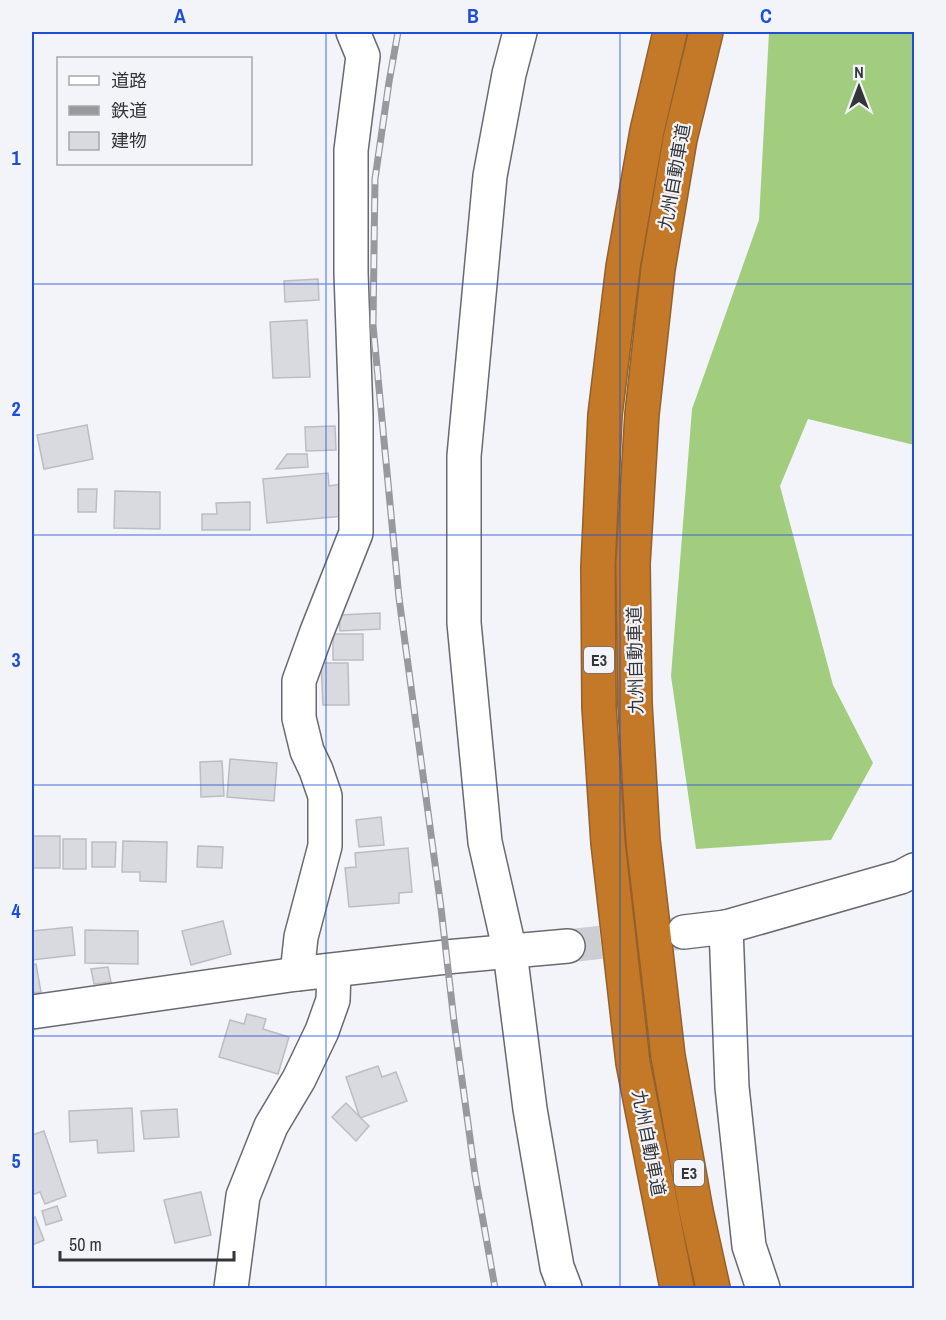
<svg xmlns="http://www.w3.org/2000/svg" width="946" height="1320" font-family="'Archivo Narrow','Noto Sans JP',sans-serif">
<rect width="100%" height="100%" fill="#f3f4fa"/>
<path fill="#a3cd7e" d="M769 32H914V445L808 419 780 486 833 685 873 763 831 840 696 849 671 676 692 409 759 220Z"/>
<g fill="#d9dae0" stroke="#bcbdc3" stroke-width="1.5">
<path d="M318 279 319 300 285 302 284 281Z"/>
<path d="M307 320 310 377 273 378 270 322Z"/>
<path d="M87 425 93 459 44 469 37 435Z"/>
<path d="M335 426 336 450 306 451 305 427Z"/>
<path d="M287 454H307L308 467 276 469Z"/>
<path d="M328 473 329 486 341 484 344 516 267 523 263 479Z"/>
<path d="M78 489H97L96 512H78Z"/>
<path d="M115 491 160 492V529L114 528Z"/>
<path d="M250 502V530H202V514H217L216 503Z"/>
<path d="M380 613V629L340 631 339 615Z"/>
<rect x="333" y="634" width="30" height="26"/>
<path d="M321 663H348L349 705H323Z"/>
<path d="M230 759 277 763 274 801 227 797Z"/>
<path d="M222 761 224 796 201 797 200 762Z"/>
<path d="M381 817 384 845 359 847 356 820Z"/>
<rect x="32" y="836" width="28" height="32"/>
<rect x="63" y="839" width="23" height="30"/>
<path d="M123 841 167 842 166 882 140 881V872H122Z"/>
<path d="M92 842H116L115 867H92Z"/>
<path d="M198 846 223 847 222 868 197 867Z"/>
<path d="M408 848 412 892 399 893V903L349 907 345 868 356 867 355 853Z"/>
<path d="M223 921 231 954 191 965 182 931Z"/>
<path d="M72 927 75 955 32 960V931Z"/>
<path d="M85 930 138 931V964L85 963Z"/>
<path d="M36 964 41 992 32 993V965Z"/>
<path d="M108 967 111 982 94 984 91 969Z"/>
<path d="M247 1014 266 1019 263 1029 289 1037 278 1074 219 1057 230 1020 244 1024Z"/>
<path d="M378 1066 382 1077 396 1072 407 1101 360 1118 346 1077Z"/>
<path d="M346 1103 369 1126 356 1141 332 1117Z"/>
<path d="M132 1108 134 1151 98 1153 97 1140 70 1142 69 1111Z"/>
<path d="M177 1109 179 1137 144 1139 141 1111Z"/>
<path d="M44 1131 66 1196 45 1204 40 1192 32 1195V1135Z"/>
<path d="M201 1192 211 1235 175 1243 164 1200Z"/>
<path d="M57 1206 62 1220 46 1225 42 1211Z"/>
<path d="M35 1217 44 1240 32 1245V1219Z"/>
</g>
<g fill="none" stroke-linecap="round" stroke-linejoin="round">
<path stroke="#cdced3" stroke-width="33" stroke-dasharray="33 16" stroke-linecap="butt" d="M568 946 682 933"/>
<g stroke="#696a6f" stroke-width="36">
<g id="minor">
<path d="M520 32 509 74 490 176 464 456V623L485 842 510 952 530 1109 557 1267 565 1288"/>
<path d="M726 927 732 1087 749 1246 763 1288"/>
<path d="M684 932 726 927 901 877 914 870"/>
<path d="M297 974 301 937 325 846V796L316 770 307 751 299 718V681L316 634 356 533V415L351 273V150L363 56 353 32"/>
<path d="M32 1012 297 974 446 957 568 946"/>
<path d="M231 1288 243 1196 271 1126 299 1079 322 1031 333 1000 334 971"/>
</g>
</g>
<g stroke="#92612d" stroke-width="36">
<g id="highway">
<path d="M670 32 647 131 623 267 605 415 598 567 599 707 608 843 633 1063 677 1288"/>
<path d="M706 32 680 139 658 269 642 414 633 564 635 704 643 840 668 1056 696 1211 713 1288"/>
</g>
</g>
<use href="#minor" stroke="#fff" stroke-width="33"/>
<use href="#highway" stroke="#c47928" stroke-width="33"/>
<g stroke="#98999d" stroke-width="7">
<path id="rail" d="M398 32 389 82 375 179 373 325 399 598 441 908 454 1021 475 1175 495 1288"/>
</g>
<use href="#rail" stroke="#f3f4fa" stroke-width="4.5" stroke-dasharray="14" stroke-linecap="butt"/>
</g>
<path fill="none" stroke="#1d4ed8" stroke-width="1.5" stroke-opacity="0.55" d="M326 32V1288M620 32V1288M32 284H914M32 535H914M32 785H914M32 1036H914"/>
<g text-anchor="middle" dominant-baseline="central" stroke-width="4.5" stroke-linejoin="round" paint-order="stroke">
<g fill="#f3f4fa" stroke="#6d6e72" stroke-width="1.5">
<rect x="584" y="647" width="30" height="26" rx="4.5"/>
<rect x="674" y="1160" width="30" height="26" rx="4.5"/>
</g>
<g font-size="16" font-weight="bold" fill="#343537">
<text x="599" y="660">E3</text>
<text x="689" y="1173">E3</text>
</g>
<g font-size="18" fill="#343537" stroke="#f3f4fa">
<text transform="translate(674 177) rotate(-80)">九州自動車道</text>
<text transform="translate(635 660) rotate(-91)">九州自動車道</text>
<text transform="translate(649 1143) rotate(79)">九州自動車道</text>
</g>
</g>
<rect width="946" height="1320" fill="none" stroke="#f3f4fa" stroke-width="66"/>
<rect x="57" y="57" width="195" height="108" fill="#f3f4fa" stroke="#a7a8ac" stroke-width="1.5"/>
<rect x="69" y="76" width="30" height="9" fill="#ffffff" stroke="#a7a8ac" stroke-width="1.5"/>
<text x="111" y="87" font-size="18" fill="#343537">道路</text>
<rect x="69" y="106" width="30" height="9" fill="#98999d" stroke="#a7a8ac" stroke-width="1.5"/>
<text x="111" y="117" font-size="18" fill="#343537">鉄道</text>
<rect x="69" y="132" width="30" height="18" fill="#d9dae0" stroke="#a7a8ac" stroke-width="1.5"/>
<text x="111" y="147" font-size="18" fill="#343537">建物</text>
<g transform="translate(859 87)" stroke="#f3f4fa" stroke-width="4.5" paint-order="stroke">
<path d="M0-4.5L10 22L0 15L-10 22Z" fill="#343537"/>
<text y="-9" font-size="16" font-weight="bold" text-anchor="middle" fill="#343537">N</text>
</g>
<path d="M60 1251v9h174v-9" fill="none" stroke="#343537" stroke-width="3"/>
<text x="69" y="1251" font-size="18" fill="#343537" stroke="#f3f4fa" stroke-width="4.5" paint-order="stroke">50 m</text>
<rect x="33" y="33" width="880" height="1254" fill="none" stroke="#1d4ed8" stroke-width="2"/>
<g font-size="20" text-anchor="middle" font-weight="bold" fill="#1d4ed8">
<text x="180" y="23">A</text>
<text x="473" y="23">B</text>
<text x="766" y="23">C</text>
<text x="16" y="165">1</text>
<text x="16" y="416">2</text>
<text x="16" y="667">3</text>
<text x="16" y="918">4</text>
<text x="16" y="1168">5</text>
</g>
</svg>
